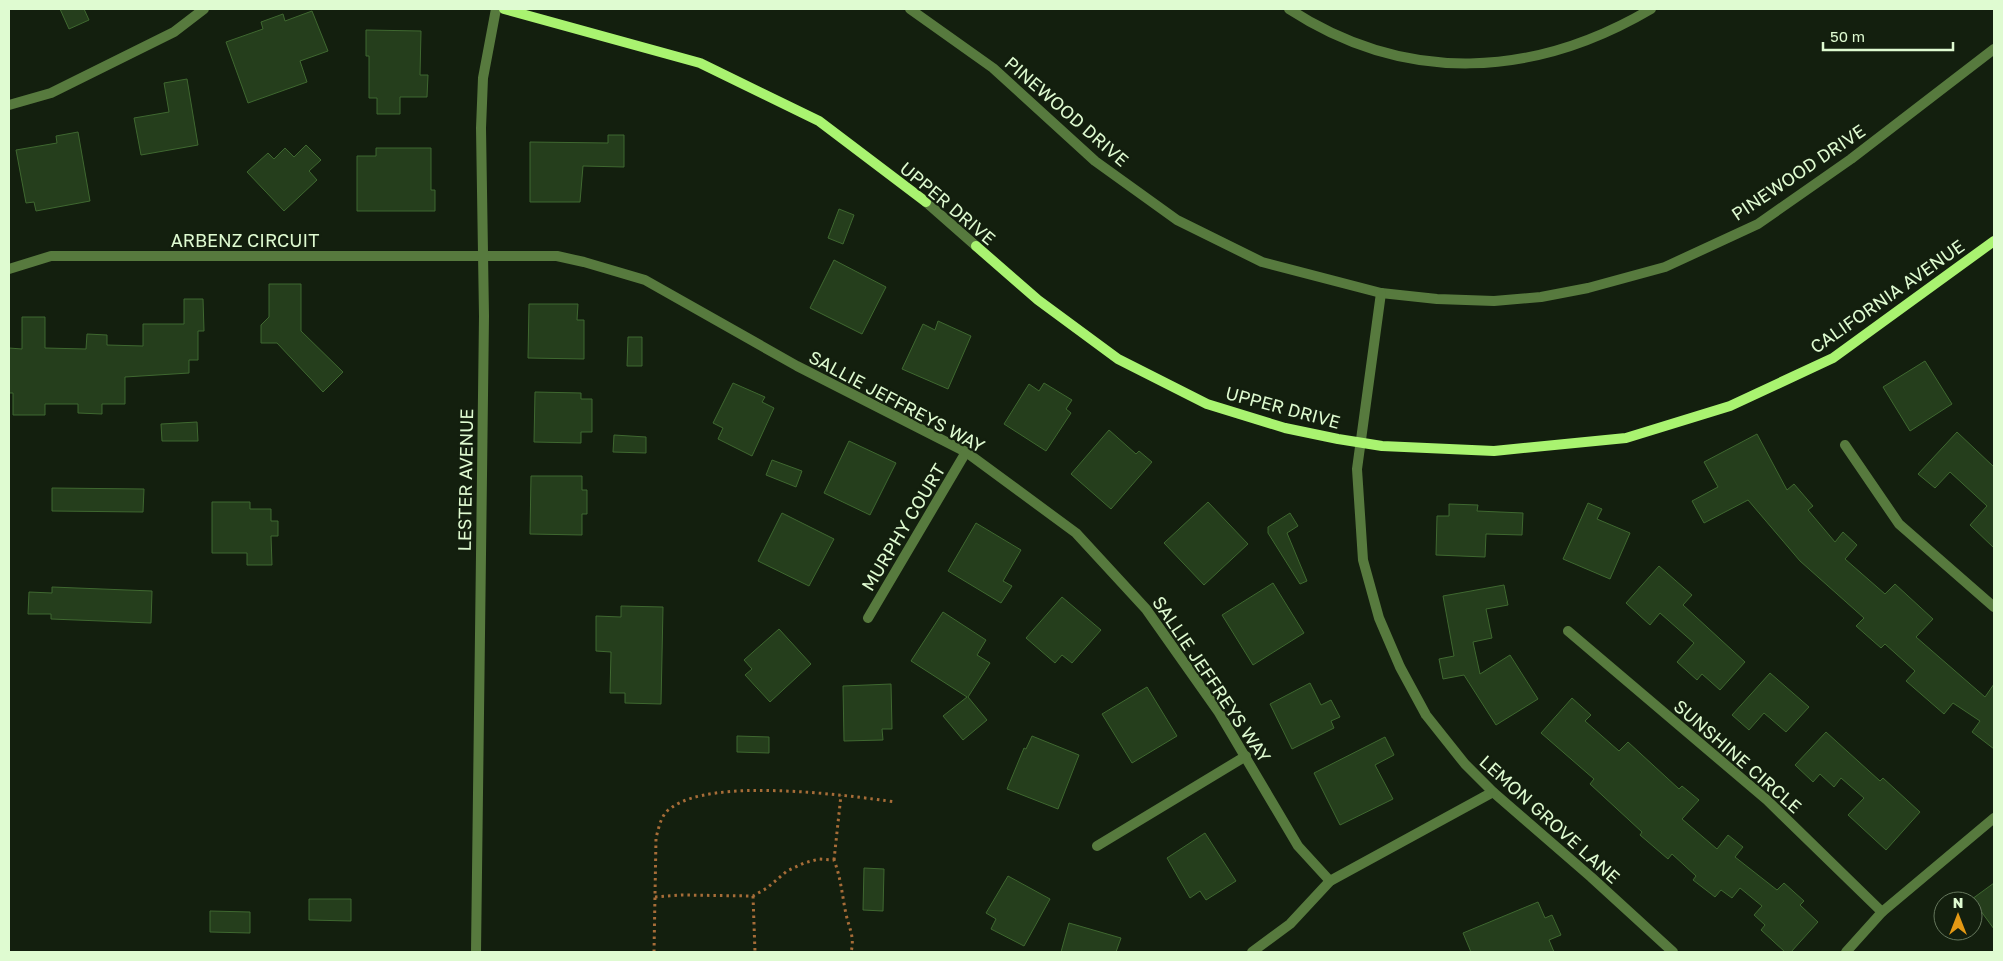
<svg xmlns="http://www.w3.org/2000/svg" width="2003" height="961" font-family="'Golos Text',sans-serif">
<rect width="100%" height="100%" fill="#131f0e"/>
<g fill="#253e1c" stroke="#3f6830">
<path d="M60 9H84L89 20 69 29Z"/>
<path d="M312 11 328 51 300 61 307 82 248 103 226 42 263 29 261 22 283 14 285 21Z"/>
<path d="M366 30 421 31 420 75H428L427 97H400V114H377V98H369V56H366Z"/>
<path d="M187 79 198 145 141 155 134 118 169 112 164 83Z"/>
<path d="M78 132 90 201 36 211 34 202 26 203 16 150 57 143 56 136Z"/>
<path d="M608 135H624V167L583 166 580 202H530V142L608 143Z"/>
<path d="M306 145 321 160 309 171 317 180 284 211 247 172 268 153 274 159 285 148 294 157Z"/>
<path d="M376 148H431V190H435V211H357V156H376Z"/>
<path d="M839 209 854 215 843 244 828 238Z"/>
<path d="M834 260 886 287 862 334 810 308Z"/>
<path d="M269 284H301V331L343 372 323 392 277 343H261V325L269 317Z"/>
<path d="M184 299H203L204 331H198V360H189V373L125 377V404H102V414L78 413V404H45V415H13V393H9V348L22 349V317H45V348L86 349 87 334 107 335V345L143 346V324H184Z"/>
<path d="M529 304H578L577 320H584V359L528 358Z"/>
<path d="M938 321 971 336 948 389 902 369 923 324 935 330Z"/>
<path d="M628 337H642V366H627Z"/>
<path d="M1925 361 1952 404 1910 431 1883 387Z"/>
<path d="M733 383 765 397 762 402 774 408 752 456 718 439 723 428 713 423Z"/>
<path d="M1044 383 1072 400 1066 409 1071 413 1046 451 1004 424 1029 384 1039 391Z"/>
<path d="M535 392 581 393V399H592V432H581V443L534 442Z"/>
<path d="M197 422 198 441H162L161 424Z"/>
<path d="M1109 430 1136 454 1139 451 1152 462 1111 509 1071 474Z"/>
<path d="M1957 432 1994 467V548L1970 525 1987 506 1950 472 1935 488 1918 474Z"/>
<path d="M1757 434 1787 490 1794 484 1813 506 1808 510 1835 542 1843 532 1857 545 1845 559 1885 594 1895 584 1933 619 1916 637 1985 697 1994 684V749L1972 732 1980 721 1953 703 1944 714 1906 681 1915 671 1885 644 1881 648 1856 626 1864 618 1800 561 1748 500 1704 523 1692 501 1718 487 1704 462Z"/>
<path d="M614 435 646 437V453L613 452Z"/>
<path d="M849 441 896 463 870 515 824 493Z"/>
<path d="M772 460 802 471 796 487 766 475Z"/>
<path d="M531 476H582V490H587V514H582V535L530 534Z"/>
<path d="M52 488 144 489 143 512 52 511Z"/>
<path d="M212 502H250V509H271V521H278V536H271L272 565H247V553H212Z"/>
<path d="M1208 502 1248 544 1204 585 1164 543Z"/>
<path d="M1588 503 1602 509 1597 519 1630 533 1610 579 1563 559Z"/>
<path d="M1449 504 1478 505 1477 511 1523 513 1522 535 1486 534 1485 557 1436 555 1437 516H1449Z"/>
<path d="M782 513 834 539 809 586 758 561Z"/>
<path d="M1290 513 1298 526 1287 533 1307 581 1300 584 1268 533V527Z"/>
<path d="M976 523 1021 550 1003 581 1012 586 1001 603 948 571Z"/>
<path d="M1659 566 1692 595 1683 605 1745 662 1720 690 1702 674 1697 680 1677 662 1694 643 1660 613 1650 625 1626 603Z"/>
<path d="M1273 583 1304 633 1253 665 1222 615Z"/>
<path d="M1504 585 1508 605 1486 609 1492 638 1473 642 1480 674 1510 655 1538 699 1496 725 1464 675 1443 679 1439 659 1454 656 1443 596Z"/>
<path d="M52 587 152 591 151 623 51 619V614H28L29 592 52 593Z"/>
<path d="M1062 597 1101 630 1072 663 1062 655 1055 663 1026 638Z"/>
<path d="M621 606 663 607 661 704 625 703V693H610L611 652 596 651V616L621 617Z"/>
<path d="M943 612 986 640 977 655 990 663 968 697 987 720 963 740 943 716 967 697 911 661Z"/>
<path d="M779 629 811 664 770 702 745 675 752 669 744 660Z"/>
<path d="M1770 673 1809 707 1786 732 1764 713 1749 730 1732 715Z"/>
<path d="M1310 683 1321 705 1331 700 1340 717 1331 721 1334 728 1292 749 1270 704Z"/>
<path d="M891 684 892 729H882L883 740 844 741 843 686Z"/>
<path d="M1147 687 1177 736 1132 763 1102 714Z"/>
<path d="M1572 698 1591 715 1585 721 1619 751 1628 742 1679 789 1682 786 1699 800 1682 819 1717 849 1728 835 1743 847 1735 857 1777 890 1784 883 1804 901 1800 905 1818 922 1791 952H1785L1761 930 1765 925 1754 915 1762 906 1740 888 1732 898 1721 890 1715 897 1693 880 1696 876 1672 854 1668 859 1640 835 1642 832 1590 784 1594 779 1541 733Z"/>
<path d="M1826 732 1880 781 1883 778 1920 812 1886 850 1848 815 1864 798 1841 778 1834 787 1820 774 1813 782 1795 765Z"/>
<path d="M737 736 769 737V753L737 752Z"/>
<path d="M1032 736 1079 755 1058 809 1007 789 1024 748 1026 749Z"/>
<path d="M1385 737 1394 755 1375 765 1393 799 1340 825 1314 773Z"/>
<path d="M1205 833 1236 881 1206 900 1200 891 1190 898 1167 858Z"/>
<path d="M864 868 884 869 883 911 863 910Z"/>
<path d="M1008 876 1050 899 1024 946 991 929 996 919 986 913Z"/>
<path d="M1994 883V929L1972 899Z"/>
<path d="M309 899H351V921L309 920Z"/>
<path d="M1538 902 1545 918 1552 915 1561 935 1549 940 1554 952H1471L1463 933Z"/>
<path d="M210 911 250 912V933L210 932Z"/>
<path d="M1069 923 1121 938 1116 952H1061Z"/>
</g>
<g fill="none" stroke-linecap="round" stroke-linejoin="round">
<g stroke="#a76d38" stroke-width="3" stroke-dasharray="2.5 4" stroke-linecap="butt">
<path d="M834 860 841 795"/>
<path d="M753 896 755 952"/>
<path d="M655 897 681 895 753 896 767 888 787 871 804 863 819 859 834 860C841 878 842 895 846 914 849 928 855 937 851 952"/>
<path d="M654 952 656 838C659 827 661 814 671 808 712 777 844 795 896 802"/>
</g>
<g stroke="#577a3e" stroke-width="10">
<path d="M910 9 993 68 1095 161 1177 220 1262 262 1381 293 1437 299 1494 301 1541 297 1588 288 1665 267 1758 224 1851 159 1994 49"/>
<path d="M1289 9C1406 85 1534 78 1651 9"/>
<path d="M9 269 51 256H557L584 262 645 280 797 366 966 452 1076 533 1146 609 1218 711 1298 846 1330 881"/>
<path d="M1381 293 1357 469 1363 560 1379 618 1400 667 1426 715 1465 764 1493 792 1591 877 1673 952"/>
<path d="M1845 445 1899 524 1994 607"/>
<path d="M868 618 966 452"/>
<path d="M1568 631 1767 800 1882 912"/>
<path d="M1097 846 1246 756"/>
<path d="M476 952 484 316 481 128 483 78 496 9"/>
<path d="M1252 952 1290 924 1330 881 1493 792"/>
<path d="M1846 952 1882 912 1994 818"/>
</g>
<g stroke="#577a3e" stroke-width="10">
<path d="M9 105 51 93 174 32 204 9"/>
<path d="M926 202 976 246"/>
</g>
<g stroke="#a9f370" stroke-width="10">
<path d="M504 9 700 63 819 121 926 202"/>
<path d="M976 246 1038 300 1118 359 1207 404 1285 428 1338 439 1382 446 1494 451 1626 438 1730 406 1833 358 1994 241"/>
</g>
</g>
<g text-anchor="middle" dominant-baseline="central" stroke-width="4.5" stroke-linejoin="round" paint-order="stroke">
<g font-size="18" fill="#dffbd1" stroke="#131f0e">
<text transform="translate(1067 111) rotate(41)">PINEWOOD DRIVE</text>
<text transform="translate(1798 172) rotate(-34)">PINEWOOD DRIVE</text>
<text transform="translate(948 203) rotate(40)">UPPER DRIVE</text>
<text x="245" y="240">ARBENZ CIRCUIT</text>
<text transform="translate(1887 296) rotate(-35)">CALIFORNIA AVENUE</text>
<text transform="translate(897 401) rotate(28)">SALLIE JEFFREYS WAY</text>
<text transform="translate(1283 407) rotate(15)">UPPER DRIVE</text>
<text transform="translate(465 480) rotate(-89)">LESTER AVENUE</text>
<text transform="translate(903 527) rotate(-59)">MURPHY COURT</text>
<text transform="translate(1212 679) rotate(56)">SALLIE JEFFREYS WAY</text>
<text transform="translate(1738 756) rotate(41)">SUNSHINE CIRCLE</text>
<text transform="translate(1550 819) rotate(42)">LEMON GROVE LANE</text>
</g>
</g>
<rect width="2003" height="961" fill="none" stroke="#dffbd1" stroke-width="20"/>
<g transform="translate(1958 916)"><circle r="24" fill="#131f0e" stroke="#65775c"/>
<path d="M0-4L9 19L0 12L-9 19Z" fill="#e49914"/>
<text y="-8" font-size="14" font-weight="bold" text-anchor="middle" fill="#dffbd1">N</text>
</g>
<path d="M1823 42v8h130v-8" fill="none" stroke="#dffbd1" stroke-width="2.5"/>
<text x="1830" y="42" font-size="15" fill="#dffbd1" stroke="#131f0e" stroke-width="4" paint-order="stroke">50 m</text>
</svg>
